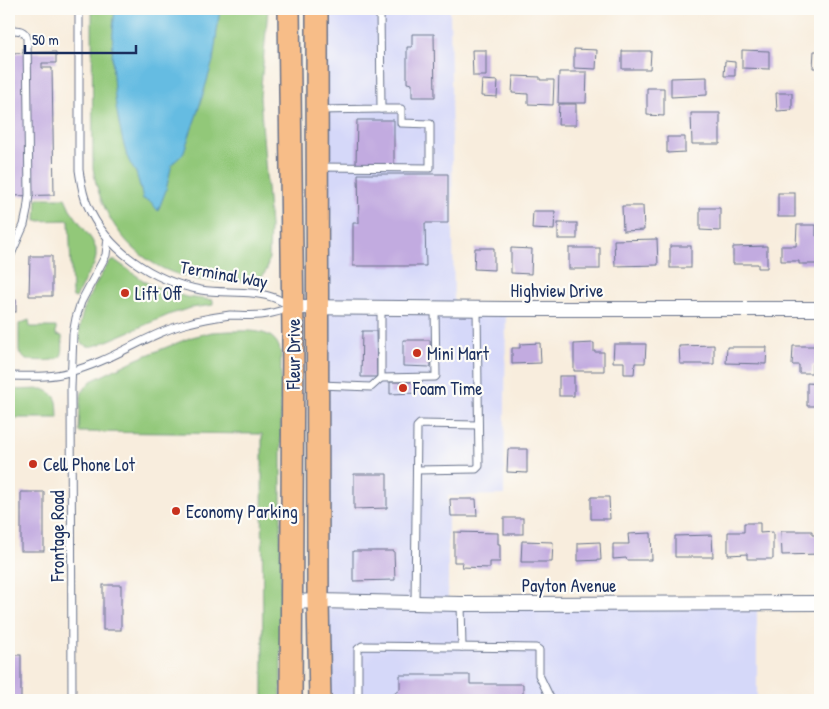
<svg xmlns="http://www.w3.org/2000/svg" width="829" height="709" font-family="'Patrick Hand',sans-serif">
<rect width="100%" height="100%" fill="#fdfcf7"/>
<filter id="ink" filterUnits="userSpaceOnUse"><feTurbulence type="fractalNoise" baseFrequency=".02" numOctaves="2"/><feDisplacementMap in="SourceGraphic" scale="10" xChannelSelector="R" yChannelSelector="G"/><feConvolveMatrix kernelMatrix="1 2 1 2 8 2 1 2 1" color-interpolation-filters="sRGB"/></filter>
<filter id="wash" filterUnits="userSpaceOnUse"><feTurbulence type="fractalNoise" baseFrequency=".0096" numOctaves="4" result="noise"/><feDisplacementMap in="SourceGraphic" scale="20" xChannelSelector="R" yChannelSelector="G"/><feGaussianBlur stdDeviation="1.12" result="paint"/><feColorMatrix in="noise" values="0 0 0 0 0 0 0 0 0 0 0 0 0 0 0 0 0 1.4 0 .05"/><feComposite in="paint" operator="in"/></filter>
<g filter="url(#wash)">
<rect width="100%" height="100%" fill="#f8eddd"/>
<path fill="#d5d8f9" d="M317 9H450L454 309H506L504 495 448 496V604L757 602V700H320Z"/>
<g fill="#92c879" stroke="#567c6c">
<path d="M92 9H268L260 97 270 226 269 257 267 269 262 277 256 280 249 281C233 281 215 282 199 280 193 279 187 276 180 275 132 261 100 217 93 168Z"/>
<path d="M37 198H65L70 209 92 240 96 249V257L94 265 87 275 76 298 73 297 72 293 69 220 36 221Z"/>
<path d="M112 261H116L147 283 167 291 186 297 213 300V305L191 308 171 314 100 344C91 347 88 348 80 342 76 315 94 285 109 263Z"/>
<path d="M29 320 30 327H56V335L62 336C62 341 64 351 61 356 56 363 34 360 26 360L20 354 19 350V324Z"/>
<path d="M231 331C251 331 277 328 281 354V700H263L262 434 79 432 80 403 82 392 91 381 137 359 192 337 212 332Z"/>
<path d="M43 389C60 396 57 402 58 418H9V390Z"/>
</g>
<path fill="#65bce2" stroke="#4076a0" d="M115 9H220L213 61 197 114 183 154 172 164 166 190 158 211 151 202 143 199C141 190 139 182 136 173 133 168 129 162 127 156 113 109 109 57 115 9Z"/>
<g id="blocks">
<g fill="#c2abe0">
<path d="M412 34H434L435 97H412V84L407 83V47H412Z"/>
<path d="M574 49 597 50 596 69 574 68Z"/>
<path d="M472 50H486V76H473Z"/>
<path d="M742 50 769 51V69L742 68Z"/>
<path d="M622 51H651L650 69H622Z"/>
<path d="M814 51H820V68H813Z"/>
<path d="M56 52V63H42V68H52L54 195 9 196V53Z"/>
<path d="M725 61 735 62V76H724Z"/>
<path d="M559 72H587L586 103H558Z"/>
<path d="M513 76 540 77V80H554L553 105 528 104V94L512 93Z"/>
<path d="M707 77V95L671 97V78Z"/>
<path d="M482 80 498 81 497 97 481 96Z"/>
<path d="M647 88H664V116L647 115Z"/>
<path d="M776 93H792V110L777 111Z"/>
<path d="M559 104H576V125H558Z"/>
<path d="M691 113H720V144H692Z"/>
<path d="M357 120H394V164H356Z"/>
<path d="M667 137H685V152L667 153Z"/>
<path d="M358 174H448V223H425L426 266H353V223H359Z"/>
<rect x="778" y="193" width="17" height="24"/>
<path d="M622 206H643L644 230 623 231Z"/>
<path d="M700 208H720V231L700 230Z"/>
<path d="M533 211H555L554 230 532 229Z"/>
<rect x="558" y="223" width="19" height="16"/>
<path d="M797 225H816V236H820V264H799V261H781V246H796Z"/>
<path d="M657 239 658 265 615 266 614 240Z"/>
<rect x="670" y="246" width="21" height="22"/>
<path d="M767 246V268H758V264H733V247Z"/>
<path d="M475 248H494V270L474 269Z"/>
<path d="M511 248 532 249 531 274 511 273Z"/>
<rect x="569" y="248" width="31" height="21"/>
<path d="M30 256H52V296H29Z"/>
<rect x="9" y="300" width="7" height="12"/>
<path d="M362 331H376L377 377H361Z"/>
<path d="M403 340H430L431 367 403 366Z"/>
<path d="M540 343 541 363 512 364V348H520V344Z"/>
<path d="M594 343V352H604V371H574V344Z"/>
<path d="M614 344H646L645 363H635L634 374H624V362H613Z"/>
<path d="M714 345V364H680L679 346Z"/>
<path d="M793 346H819V365H812V373H799V365H792Z"/>
<path d="M727 347H767L766 364 726 363Z"/>
<rect x="559" y="376" width="15" height="20"/>
<path d="M390 382H417V393L390 394Z"/>
<path d="M807 383 820 384V406H807Z"/>
<path d="M508 449H527V473L507 472Z"/>
<path d="M354 474H387V508L354 509Z"/>
<rect x="21" y="492" width="23" height="59"/>
<path d="M591 497H609L610 519H591Z"/>
<path d="M450 499H476L477 516H451Z"/>
<rect x="504" y="518" width="19" height="16"/>
<path d="M744 523H760V533L773 532V559H747V554L728 555V532H744Z"/>
<path d="M781 531H812V535H820V554L782 555Z"/>
<path d="M454 532 498 533V544H500V562H490V568L462 567 463 562H454Z"/>
<path d="M651 533 652 560H627L626 558 613 559V544H629L628 534Z"/>
<path d="M712 535 713 557H675V536Z"/>
<path d="M522 541 553 542 552 562H521Z"/>
<path d="M600 542 601 560 578 561V543Z"/>
<path d="M353 551H394L395 580 353 581Z"/>
<rect x="103" y="585" width="18" height="45"/>
<rect x="9" y="655" width="12" height="45"/>
<path d="M400 675H470V684H523V700H388V699L400 689Z"/>
</g>
</g>
</g>
<g filter="url(#ink)">
<use href="#blocks" fill-opacity="0" stroke="#68728a" stroke-width="1"/>
<g fill="none" stroke-linecap="round" stroke-linejoin="round">
<g stroke="#68728a" stroke-width="9">
<g id="service">
<path d="M79 9V170C81 182 82 193 87 204 106 250 153 281 201 290 226 294 253 289 277 299 281 301 286 304 290 306"/>
<path d="M9 30C17 30 24 29 27 38L29 195 27 211 24 225 9 259"/>
<path d="M319 110 381 109 380 9"/>
<path d="M319 167 430 168V124L401 123V109H381"/>
<path d="M9 376C29 376 50 378 69 372 111 362 148 333 189 323 202 319 216 317 230 315 240 315 250 316 261 315 271 314 280 311 290 308"/>
<path d="M381 378V308"/>
<path d="M320 385 371 387 381 378 435 377 436 376 435 309"/>
<path d="M417 470 476 469 479 466 477 309"/>
<path d="M415 603 417 427 420 424 478 425"/>
<path d="M461 604 462 647"/>
<path d="M72 700 71 388 73 334 76 318 81 302 106 255 108 238"/>
<path d="M358 700V649L362 646 536 648 539 650V675L551 700"/>
</g>
</g>
<g stroke="#68728a" stroke-width="16">
<g id="minor">
<path d="M293 307 506 309H820"/>
<path d="M291 602 318 601 461 604 820 603"/>
</g>
</g>
<g stroke="#68728a" stroke-width="24">
<g id="primary">
<path d="M289 9 293 333 291 700"/>
<path d="M317 9 318 601 320 700"/>
</g>
</g>
<use href="#service" stroke="#fff" stroke-width="7"/>
<use href="#minor" stroke="#fff" stroke-width="14"/>
<use href="#primary" stroke="#f7bd88" stroke-width="21"/>
</g>
</g>
<g fill="#c8321e" stroke="#fdfcf7" stroke-width="2">
<circle cx="125" cy="293" r="5"/>
<circle cx="417" cy="353" r="5"/>
<circle cx="403" cy="388" r="5"/>
<circle cx="33" cy="464" r="5"/>
<circle cx="176" cy="511" r="5"/>
</g>
<g text-anchor="middle" dominant-baseline="central" stroke-width="4.5" stroke-linejoin="round" paint-order="stroke">
<g font-size="18" fill="#1b2f5e" stroke="#fdfcf7">
<text transform="translate(224 274) rotate(10)">Terminal Way</text>
<text x="557" y="290">Highview Drive</text>
<text transform="translate(293 354) rotate(-90)">Fleur Drive</text>
<text transform="translate(57 536) rotate(-90)">Frontage Road</text>
<text x="569" y="585">Payton Avenue</text>
</g>
<g font-size="18" fill="#1b2f5e" stroke="#fdfcf7" text-anchor="start">
<text x="135" y="293">Lift Off</text>
<text x="427" y="353">Mini Mart</text>
<text x="413" y="388">Foam Time</text>
<text x="43" y="464">Cell Phone Lot</text>
<text x="186" y="511">Economy Parking</text>
</g>
</g>
<rect width="829" height="709" fill="none" stroke="#fdfcf7" stroke-width="30"/>
<path d="M25 45v8h111v-8" fill="none" stroke="#1b2f5e" stroke-width="2.5"/>
<text x="32" y="45" font-size="15" fill="#1b2f5e" stroke="#fdfcf7" stroke-width="4" paint-order="stroke">50 m</text>
</svg>
